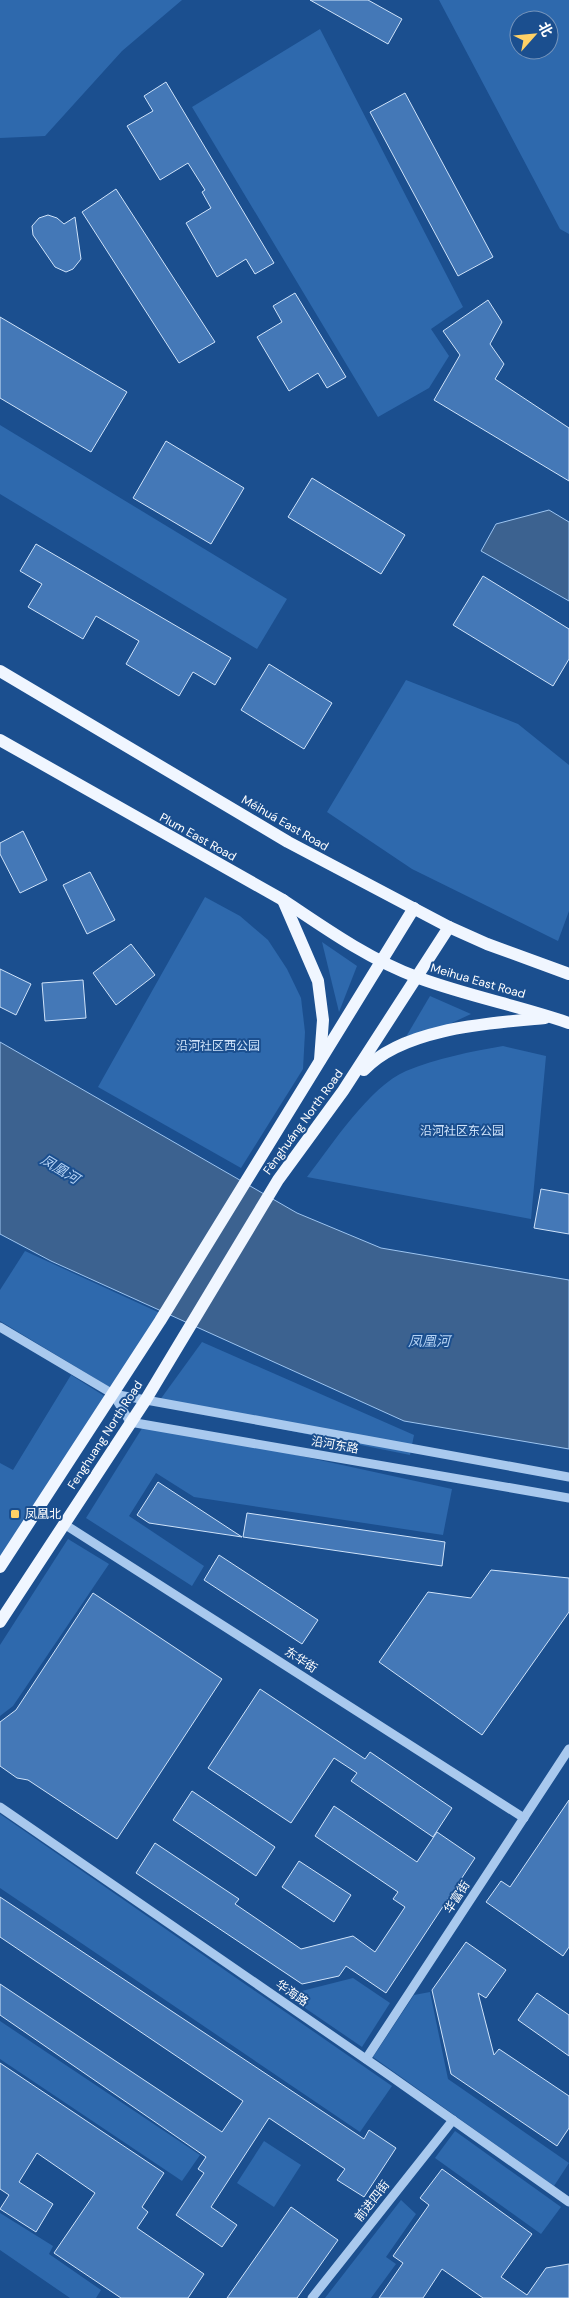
<svg xmlns="http://www.w3.org/2000/svg" width="569" height="2298" font-family="'DM Sans','Noto Sans SC',sans-serif">
<rect width="100%" height="100%" fill="#1b4f8f"/>
<g fill="#2e69ad" fill-rule="evenodd">
<path d="M0 0H182L122 51 45 136 0 138Z"/>
<path d="M439 0H569V234L560 229ZM519 20H549V50H519Z"/>
<path d="M320 29 463 307 431 329 449 356 429 388 378 417 192 107Z"/>
<path d="M0 425 287 599 257 649 0 494Z"/>
<path d="M406 680 518 724 569 765V911L558 941 412 869 327 812Z"/>
<path d="M205 897 240 916 268 940 287 969 301 998 305 1032 303 1069 241 1168 98 1087Z"/>
<path d="M322 942 357 966 339 1012Z"/>
<path d="M430 996 471 1014 400 1047Z"/>
<path d="M503 1046 546 1056 531 1219 307 1177C332 1145 369 1087 406 1071 437 1058 470 1052 503 1046Z"/>
<path d="M25 1251 160 1313 111 1388 0 1321V1290Z"/>
<path d="M202 1342 414 1435 410 1455 157 1404Z"/>
<path d="M71 1375 106 1397 0 1560V1463L13 1470Z"/>
<path d="M146 1422 452 1489 443 1535 194 1497 156 1473 129 1516 204 1566 192 1586 86 1518Z"/>
<path d="M68 1539 109 1564 13 1706 0 1716V1645Z"/>
<path d="M0 1814 392 2086 360 2132 0 1888Z"/>
<path d="M353 1978 390 2003 362 2047 286 1995Z"/>
<path d="M430 1992 448 2079 569 2163 554 2186 373 2057 414 1995Z"/>
<path d="M0 2021 200 2155 182 2181 0 2059Z"/>
<path d="M455 2131 561 2207 541 2234 435 2158Z"/>
<path d="M264 2141 301 2165 274 2207 237 2183Z"/>
<path d="M401 2200 416 2214 386 2257 396 2264 371 2298H325Z"/>
<path d="M0 2213 53 2246 49 2254 101 2290 96 2298H70L0 2250Z"/>
</g>
<g fill="#3c6290" stroke="#9cc4f0">
<path d="M549 510 569 522V601L481 551 496 524Z"/>
<path d="M0 1042 297 1213 381 1248 569 1280V1449L404 1421 51 1261 0 1234Z"/>
</g>
<g fill="#4478b7" stroke="#cfe3fa">
<path d="M310 0H368L402 19 388 44Z"/>
<path d="M166 82 274 263 255 274 246 259 217 277 186 223 211 208 202 192 205 190 188 163 160 180 127 126 153 111 144 96Z"/>
<path d="M405 93 493 257 458 276 370 112Z"/>
<path d="M116 189 215 342 179 363 82 212Z"/>
<path d="M48 215 57 218 64 224 75 217 81 259 73 269 66 272 55 267 33 235 32 226 39 218Z"/>
<path d="M295 293 346 377 327 388 318 373 289 391 257 337 282 322 273 306Z"/>
<path d="M488 300 502 322 490 344 504 364 495 379 569 428V481L434 400 460 355 443 331Z"/>
<path d="M0 317 127 392 91 452 0 398Z"/>
<path d="M166 441 244 488 211 544 133 498Z"/>
<path d="M312 478 405 535 381 574 288 517Z"/>
<path d="M36 544 231 658 215 685 193 672 179 696 126 664 139 641 96 616 83 639 28 607 42 584 20 571Z"/>
<path d="M483 576 569 629V659L553 686 453 625Z"/>
<path d="M269 664 332 703 304 749 241 710Z"/>
<path d="M23 831 47 880 20 893 0 854V843Z"/>
<path d="M90 872 115 920 87 934 63 885Z"/>
<path d="M131 944 155 975 116 1005 93 973Z"/>
<path d="M0 969 31 984 16 1015 0 1007Z"/>
<path d="M83 980 86 1018 45 1021 42 983Z"/>
<path d="M541 1189 569 1194V1234L534 1228Z"/>
<path d="M158 1482 242 1537 149 1523 137 1515Z"/>
<path d="M247 1513 445 1542 442 1566 243 1537Z"/>
<path d="M219 1555 318 1620 302 1644 204 1580Z"/>
<path d="M491 1570 569 1578V1612L482 1735 379 1662 428 1592 471 1598Z"/>
<path d="M93 1593 222 1679 117 1839 28 1780 17 1778 0 1766V1722L16 1710Z"/>
<path d="M260 1689 365 1759 370 1752 452 1808 433 1837 351 1781 357 1773 334 1758 291 1823 208 1768Z"/>
<path d="M192 1791 275 1847 256 1876 173 1820Z"/>
<path d="M569 1800V1947L563 1956 486 1902 501 1881 510 1887Z"/>
<path d="M334 1806 417 1862 437 1832 475 1858 386 1993 346 1966 339 1976 302 1984 136 1873 155 1843 239 1899 235 1904 301 1949 353 1936 375 1952 405 1907 393 1899 398 1892 315 1836Z"/>
<path d="M299 1861 351 1895 334 1922 282 1887Z"/>
<path d="M0 1897 364 2139 369 2130 396 2148 364 2197 337 2180 345 2169 269 2118 211 2207 237 2225 222 2247 176 2215 204 2173 198 2169 206 2157 0 2015V1984L222 2132 243 2101 0 1937Z"/>
<path d="M466 1942 506 1970 486 1998 478 1993 494 2055 499 2049 569 2096V2128L557 2146 451 2074 432 1990Z"/>
<path d="M537 1993 569 2015V2056L518 2020Z"/>
<path d="M0 2063 164 2173 142 2207 148 2212 137 2228 204 2274 188 2298H121L54 2253 95 2193 37 2153 19 2182 53 2204 36 2232 0 2209 9 2195 0 2189Z"/>
<path d="M442 2169 532 2234 501 2277 527 2295 546 2268 569 2264V2298H483L442 2269 423 2298H379L403 2263 393 2256 429 2205 420 2198Z"/>
<path d="M291 2207 338 2240 297 2298H227Z"/>
</g>
<g fill="none" stroke-linecap="round" stroke-linejoin="round">
<g stroke="#a9c9ee" stroke-width="9">
<path d="M0 1327 113 1394 569 1477"/>
<path d="M113 1394 130 1422 569 1498"/>
<path d="M64 1524 524 1818"/>
<path d="M0 1807 389 2075 569 2202"/>
<path d="M366 2059 569 1749"/>
<path d="M312 2298 453 2120"/>
</g>
<g stroke="#f0f6ff" stroke-width="12">
<path d="M0 671 288 842 449 927 487 944 569 974"/>
<path d="M0 740 283 900C326 929 370 960 419 978 468 996 520 1006 569 1023"/>
<path d="M283 900 318 981 323 1020 320 1060"/>
<path d="M364 1070C403 1028 490 1023 545 1018"/>
<path d="M0 1567 160 1321 414 908"/>
<path d="M0 1622 145 1401 278 1180 343 1091 449 927"/>
</g>
</g>
<rect fill="#ffd166" stroke="#1b4f8f" stroke-width="2" x="10" y="1509" width="10" height="10" rx="2.5"/>
<g text-anchor="middle" dominant-baseline="central" stroke-width="4" stroke-linejoin="round" paint-order="stroke">
<g font-size="12" fill="#fff" stroke="#1b4f8f">
<text transform="translate(285 823) rotate(30)">Méihuá East Road</text>
<text transform="translate(198 837) rotate(29)">Plum East Road</text>
<text transform="translate(478 981) rotate(16)">Meihua East Road</text>
<text transform="translate(303 1122) rotate(-54)">Fènghuáng North Road</text>
<text transform="translate(105 1435) rotate(-57)">Fenghuang North Road</text>
<text transform="translate(335 1445) rotate(10)">沿河东路</text>
<text transform="translate(301 1660) rotate(33)">东华街</text>
<text transform="translate(457 1897) rotate(-57)">华富街</text>
<text transform="translate(292 1993) rotate(34)">华海路</text>
<text transform="translate(372 2201) rotate(-52)">前进四街</text>
</g>
<g font-size="12" fill="#cfe3fa" stroke="#1b4f8f">
<text x="218" y="1046">沿河社区西公园</text>
<text x="462" y="1131">沿河社区东公园</text>
</g>
<g font-size="12" fill="#fff" stroke="#1b4f8f" text-anchor="start">
<text x="25" y="1514">凤凰北</text>
</g>
<g font-size="14" font-style="italic" fill="#b5d3f5" stroke="#1b4f8f">
<text transform="translate(60 1169) rotate(31)">凤凰河</text>
<text x="429" y="1341">凤凰河</text>
</g>
</g>
<g transform="translate(534 35) rotate(63)"><circle r="24" fill="#1b4f8f" stroke="#7695bc"/>
<path d="M0-4L9 19L0 12L-9 19Z" fill="#ffd166"/>
<text y="-8" font-size="14" font-weight="bold" text-anchor="middle" fill="#ffffff">北</text>
</g>
</svg>
